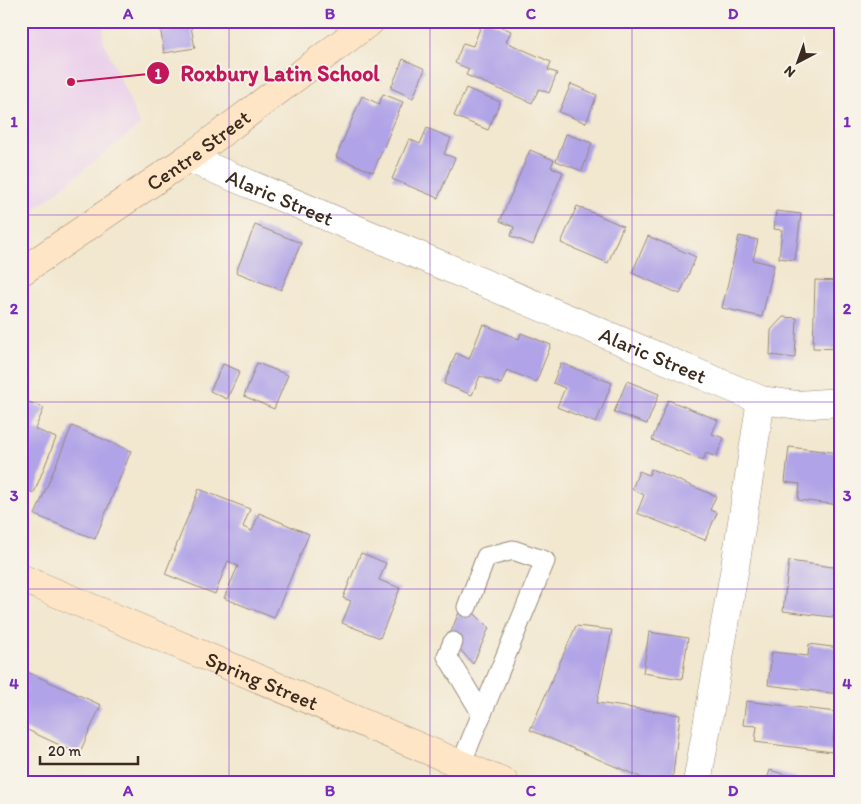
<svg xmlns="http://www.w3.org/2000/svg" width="861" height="804" font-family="Itim,sans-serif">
<rect width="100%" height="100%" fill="#f7f3e8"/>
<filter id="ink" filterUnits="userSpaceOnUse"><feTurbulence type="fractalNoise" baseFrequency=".02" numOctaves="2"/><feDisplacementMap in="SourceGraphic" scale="10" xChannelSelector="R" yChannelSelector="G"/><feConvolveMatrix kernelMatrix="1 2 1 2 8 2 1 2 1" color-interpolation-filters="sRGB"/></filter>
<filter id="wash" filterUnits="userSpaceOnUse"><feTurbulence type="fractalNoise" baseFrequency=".0096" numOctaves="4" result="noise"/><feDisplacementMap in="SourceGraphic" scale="20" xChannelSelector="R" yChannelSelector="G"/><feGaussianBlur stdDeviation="1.12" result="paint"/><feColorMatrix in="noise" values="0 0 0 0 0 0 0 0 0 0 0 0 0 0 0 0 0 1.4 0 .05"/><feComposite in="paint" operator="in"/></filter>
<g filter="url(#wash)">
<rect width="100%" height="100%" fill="#f2e7cf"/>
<path fill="#ebd1eb" d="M21 21H104L103 40 140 125 21 220Z"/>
<g id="blocks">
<g fill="#b0a3e7">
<path d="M140 21H190L195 48 164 53 160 25 141 28Z"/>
<path d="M483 21H488L511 31 506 42 551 62 548 70 557 73 549 93 539 89 532 103 466 75 469 69 455 63 463 43 473 46Z"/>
<rect x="776" y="21" width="27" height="7"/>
<path d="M403 59 425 69 413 98 391 88Z"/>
<path d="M571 84 597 95 586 123 559 112Z"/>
<path d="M466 88 500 102 488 130 454 116Z"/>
<path d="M383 94 403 102 373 172 336 157 362 96 379 104Z"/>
<path d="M427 128 451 138 444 154 455 158 438 198 392 179 409 139 420 144Z"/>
<path d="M566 134 592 143 582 171 556 161Z"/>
<path d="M530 150 554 160 551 167 563 172 533 245 511 236 514 227 500 221Z"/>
<path d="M577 206 623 226 608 263 561 243Z"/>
<path d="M776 211 801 214 795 260 779 258 782 230 774 229Z"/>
<path d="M255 225 301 243 281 290 236 272Z"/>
<path d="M648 236 696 257 680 294 632 273Z"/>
<path d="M739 236 758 240 753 260 774 265 762 317 722 308Z"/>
<path d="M815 280 840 281V349L813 348Z"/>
<path d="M783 317 797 318 795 358 770 355 771 330Z"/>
<path d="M483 324 519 339 521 333 551 345 536 382 507 370 501 384 480 376 472 395 444 384 456 353 469 359Z"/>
<path d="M257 363 288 375 274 409 244 396Z"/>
<path d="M561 363 612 383 596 423 557 407 565 388 553 383Z"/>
<path d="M223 364 240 371 227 399 210 391Z"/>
<path d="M627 381 659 394 647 424 614 412Z"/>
<path d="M21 399 44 408 35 429 56 438 34 493 21 488Z"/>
<path d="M668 400 718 420 712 434 724 438 716 457 706 453 703 461 652 440Z"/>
<path d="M72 426 131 451 95 539 35 515Z"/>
<path d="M789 447 840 453V505L798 500 800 484 785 482Z"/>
<path d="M651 469 716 496 710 510 717 513 705 540 637 513 644 495 632 489 639 471 649 475Z"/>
<path d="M199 489 250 509 243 527 252 531 259 513 309 534 274 618 224 598 238 566 228 561 215 594 165 574Z"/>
<path d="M361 553 386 563 379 580 400 588 380 638 342 623 351 601 343 598Z"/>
<path d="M789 561 840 568V618L783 611Z"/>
<path d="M463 602 489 628 473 664 449 637Z"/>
<path d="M576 626 612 630 597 703 680 715 672 783H654L530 730Z"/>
<path d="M649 632 688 638 682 679 643 673Z"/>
<path d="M809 644 840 648 839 694 768 685 772 652 808 656Z"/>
<path d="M25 671 101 705 79 754 21 727V680Z"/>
<path d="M746 701 836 712 832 752 755 742 757 726 743 725Z"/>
<path d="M770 770 808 782V783H766Z"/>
</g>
</g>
</g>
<g filter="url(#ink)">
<use href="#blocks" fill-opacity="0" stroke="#968876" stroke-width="1"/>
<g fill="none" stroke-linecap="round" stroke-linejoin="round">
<g stroke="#968876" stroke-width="21">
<g id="lane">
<path d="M453 642 447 656 482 714"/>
<path d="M461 764 545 561 513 550 486 557 467 607"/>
</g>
</g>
<g stroke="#968876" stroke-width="29">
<g id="street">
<path id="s1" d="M188 158 761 400 798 405 840 402"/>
<path d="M697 783 735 567 761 400"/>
</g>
</g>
<g stroke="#968876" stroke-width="29">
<g id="secondary">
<path id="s2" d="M21 272 191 156 371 21"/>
<path id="s3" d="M21 578 505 783"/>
</g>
</g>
<use href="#lane" stroke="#fff" stroke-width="19"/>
<use href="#street" stroke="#fff" stroke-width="28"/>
<use href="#secondary" stroke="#fee5c5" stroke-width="28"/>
</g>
</g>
<path fill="none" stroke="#7b2cbf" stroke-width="1" stroke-opacity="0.55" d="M229 21V783M430 21V783M632 21V783M21 215H840M21 402H840M21 589H840"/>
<g text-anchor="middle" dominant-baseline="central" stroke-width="4" stroke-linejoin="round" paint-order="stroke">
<g font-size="21" fill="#3b2a1e" stroke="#f7f3e8">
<text stroke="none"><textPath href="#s2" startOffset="215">Centre Street</textPath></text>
<text stroke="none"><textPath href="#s1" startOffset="100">Alaric Street</textPath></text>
<text stroke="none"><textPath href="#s1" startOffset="505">Alaric Street</textPath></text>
<text stroke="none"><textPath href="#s3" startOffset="262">Spring Street</textPath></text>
</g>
</g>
<path fill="none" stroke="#c2185b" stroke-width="2" d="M71 82L158 73"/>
<g fill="#c2185b" stroke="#f7f3e8" stroke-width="2">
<circle cx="71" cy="82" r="5"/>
<circle cx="158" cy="73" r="12"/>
</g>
<g font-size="15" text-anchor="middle" font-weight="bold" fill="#fff">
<text x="158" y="79">1</text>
</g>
<g font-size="22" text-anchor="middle" font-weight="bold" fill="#c2185b" stroke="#f7f3e8" stroke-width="4" stroke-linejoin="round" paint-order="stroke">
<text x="280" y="81">Roxbury Latin School</text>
</g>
<rect width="861" height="804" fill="none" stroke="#f7f3e8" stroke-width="55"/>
<g transform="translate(798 62) rotate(221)" stroke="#f7f3e8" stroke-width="4" paint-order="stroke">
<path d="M0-4L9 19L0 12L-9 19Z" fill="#3b2a1e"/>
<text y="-8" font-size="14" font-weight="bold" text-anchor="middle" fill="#3b2a1e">N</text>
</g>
<path d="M40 756v8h98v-8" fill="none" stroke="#3b2a1e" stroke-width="2.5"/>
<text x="48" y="756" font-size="15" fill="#3b2a1e" stroke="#f7f3e8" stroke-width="4" paint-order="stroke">20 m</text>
<rect x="28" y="28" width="806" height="748" fill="none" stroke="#7b2cbf" stroke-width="2"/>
<g font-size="16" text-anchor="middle" font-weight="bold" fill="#7b2cbf">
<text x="128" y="19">A</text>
<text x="330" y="19">B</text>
<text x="531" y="19">C</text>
<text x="733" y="19">D</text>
<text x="14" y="127">1</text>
<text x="847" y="127">1</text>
<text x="14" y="314">2</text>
<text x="847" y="314">2</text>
<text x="14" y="501">3</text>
<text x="847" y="501">3</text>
<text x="14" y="689">4</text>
<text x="847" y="689">4</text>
<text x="128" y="796">A</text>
<text x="330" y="796">B</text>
<text x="531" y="796">C</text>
<text x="733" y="796">D</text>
</g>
</svg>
